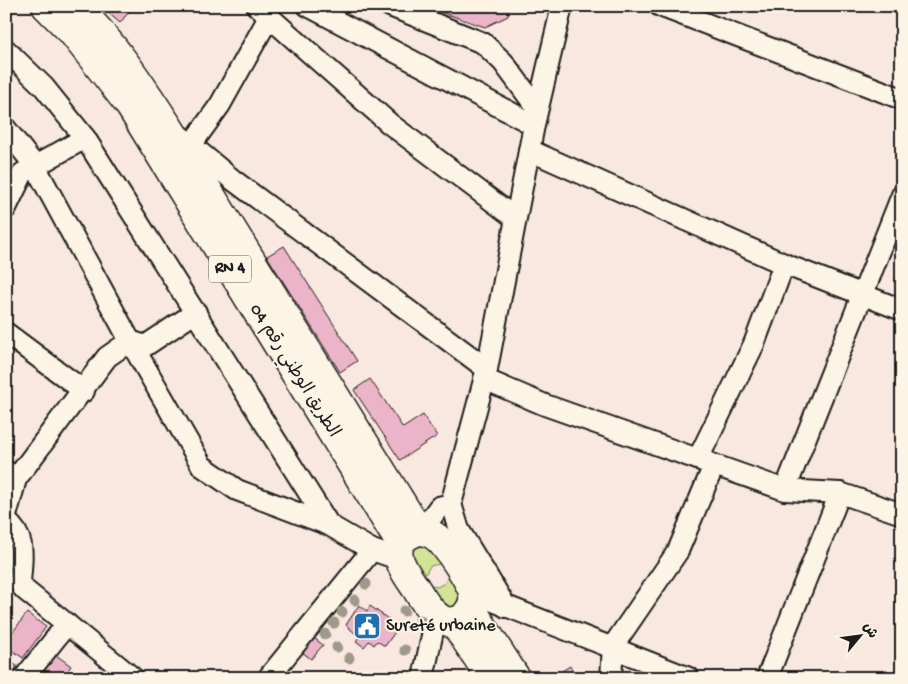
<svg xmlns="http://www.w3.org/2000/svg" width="908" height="684" font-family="'Gochi Hand','Playpen Sans Arabic',sans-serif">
<rect width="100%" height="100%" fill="#f9e8df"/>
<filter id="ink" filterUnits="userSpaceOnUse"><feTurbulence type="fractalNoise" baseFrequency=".02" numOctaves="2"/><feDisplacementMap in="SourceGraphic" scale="10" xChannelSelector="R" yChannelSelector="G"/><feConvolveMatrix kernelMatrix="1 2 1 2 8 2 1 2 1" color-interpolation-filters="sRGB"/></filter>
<g filter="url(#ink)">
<path fill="#d4e396" stroke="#788059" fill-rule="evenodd" d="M418 538C437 537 460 583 464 600L458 611 451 612C438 606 408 561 409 547ZM439 564 446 568 448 575 445 583 437 587 429 584 425 575 430 566Z"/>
<g fill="#ecb4c8" stroke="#1c1c1c">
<path d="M100 6H128L131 9 120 23Z"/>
<path d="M510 6 508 16 485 27 426 7Z"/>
<path d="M284 246 357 361 340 372 267 256Z"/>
<path d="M370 379 403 428 423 415 437 436 400 460 354 390Z"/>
<path d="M359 605 367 611 370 606 391 621 387 626 395 632 385 646 377 641 374 645 369 641 364 647 356 641 359 637 346 625Z"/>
<path d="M27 613 46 627 23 658 6 646V641Z"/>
<path d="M314 638 323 645 311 659 302 652Z"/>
<path d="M52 652 71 666 62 678H33Z"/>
<path d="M6 659 17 666 9 678H6Z"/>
<path d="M570 666 577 678H551Z"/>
</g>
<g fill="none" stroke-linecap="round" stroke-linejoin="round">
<g stroke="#1c1c1c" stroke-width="24">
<g id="minor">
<path d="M257 6 390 124 515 218"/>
<path d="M308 6 534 125"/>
<path d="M390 6 483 43 503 62 537 108"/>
<path d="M660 6 902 99"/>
<path d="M6 50 44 87 85 138 329 525"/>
<path d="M6 129 35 166 130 341 202 466 237 490 329 525 372 550 398 559"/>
<path d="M180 136 233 180 487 369"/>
<path d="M191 145 220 105 269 17"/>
<path d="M529 150 784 264 902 310"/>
<path d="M6 208 23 173 85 138"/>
<path d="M6 333 84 391"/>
<path d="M484 379 545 405 785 490 840 493 902 514"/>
<path d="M698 459 754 344 784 264"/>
<path d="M6 471 16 479 6 516"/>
<path d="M16 479 107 357 130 341 145 346 196 312"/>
<path d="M785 490 902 195"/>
<path d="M451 504 459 530 506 607"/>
<path d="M6 521C28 538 21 560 20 584L25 590 133 678"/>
<path d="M426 531V525L439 507 451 504 487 369 534 125 562 6"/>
<path d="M473 593 689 678"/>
<path d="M24 678 67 624"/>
<path d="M268 678 372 550"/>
<path d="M423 678 436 617"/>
<path d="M611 678 613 646 678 551 714 465"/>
<path d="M767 678 840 493"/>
</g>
</g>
<g stroke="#1c1c1c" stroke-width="31">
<g id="highway">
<path d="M46 6 72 32 130 106 400 543"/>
<path d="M76 6C113 42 140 83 168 126L419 531"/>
<path d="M419 531C425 531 431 533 436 537 446 545 471 582 473 594 474 600 472 607 468 612 447 640 425 604 415 587 401 567 384 542 419 531Z"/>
<path d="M471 608 516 678"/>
<path d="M453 621 491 678"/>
</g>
</g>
<use href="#minor" stroke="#fcf5e5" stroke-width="20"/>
<use href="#highway" stroke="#fcf5e5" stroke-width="28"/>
</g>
<g fill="#9e9988">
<circle cx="366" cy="584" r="5.5"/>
<circle cx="355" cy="600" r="5.5"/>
<circle cx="404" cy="611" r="5.5"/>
<circle cx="342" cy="612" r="5.5"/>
<circle cx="420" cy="620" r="5.5"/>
<circle cx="334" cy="623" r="5.5"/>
<circle cx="325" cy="634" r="5.5"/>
<circle cx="337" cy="647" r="5.5"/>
<circle cx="405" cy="650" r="5.5"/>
<circle cx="349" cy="658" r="5.5"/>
</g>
</g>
<defs>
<g id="civic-square" transform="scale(1.4375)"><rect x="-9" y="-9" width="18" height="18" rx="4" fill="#1f6fb2" stroke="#fcf5e5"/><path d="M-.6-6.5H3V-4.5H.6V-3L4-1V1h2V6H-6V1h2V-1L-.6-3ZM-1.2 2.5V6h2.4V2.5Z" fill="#fff"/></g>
</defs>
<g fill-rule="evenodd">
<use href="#civic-square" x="367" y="626"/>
</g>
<g text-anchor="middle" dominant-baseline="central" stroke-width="4" stroke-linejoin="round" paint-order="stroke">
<rect fill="#fcf5e5" stroke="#5f5d58" stroke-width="1" x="209" y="255.5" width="42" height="27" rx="4"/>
<g font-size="16" font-weight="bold" fill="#1c1c1c">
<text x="230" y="269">RN 4</text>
</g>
<g font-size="18" fill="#1c1c1c" stroke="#fcf5e5">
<text transform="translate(294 371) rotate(58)">الطريق الوطني رقم 04</text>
</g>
<g font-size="18" fill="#1c1c1c" stroke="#fcf5e5" text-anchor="start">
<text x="386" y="626">Sureté urbaine</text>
</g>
</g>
<rect width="908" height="684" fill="none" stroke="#fcf5e5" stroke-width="25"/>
<rect x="12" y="12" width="883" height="659" fill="none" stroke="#1c1c1c" stroke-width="2" filter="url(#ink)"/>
<g transform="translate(860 636) rotate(61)" stroke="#fcf5e5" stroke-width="4" paint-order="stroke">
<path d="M0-4L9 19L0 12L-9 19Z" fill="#1c1c1c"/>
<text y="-8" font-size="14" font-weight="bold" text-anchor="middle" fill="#1c1c1c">ش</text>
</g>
</svg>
